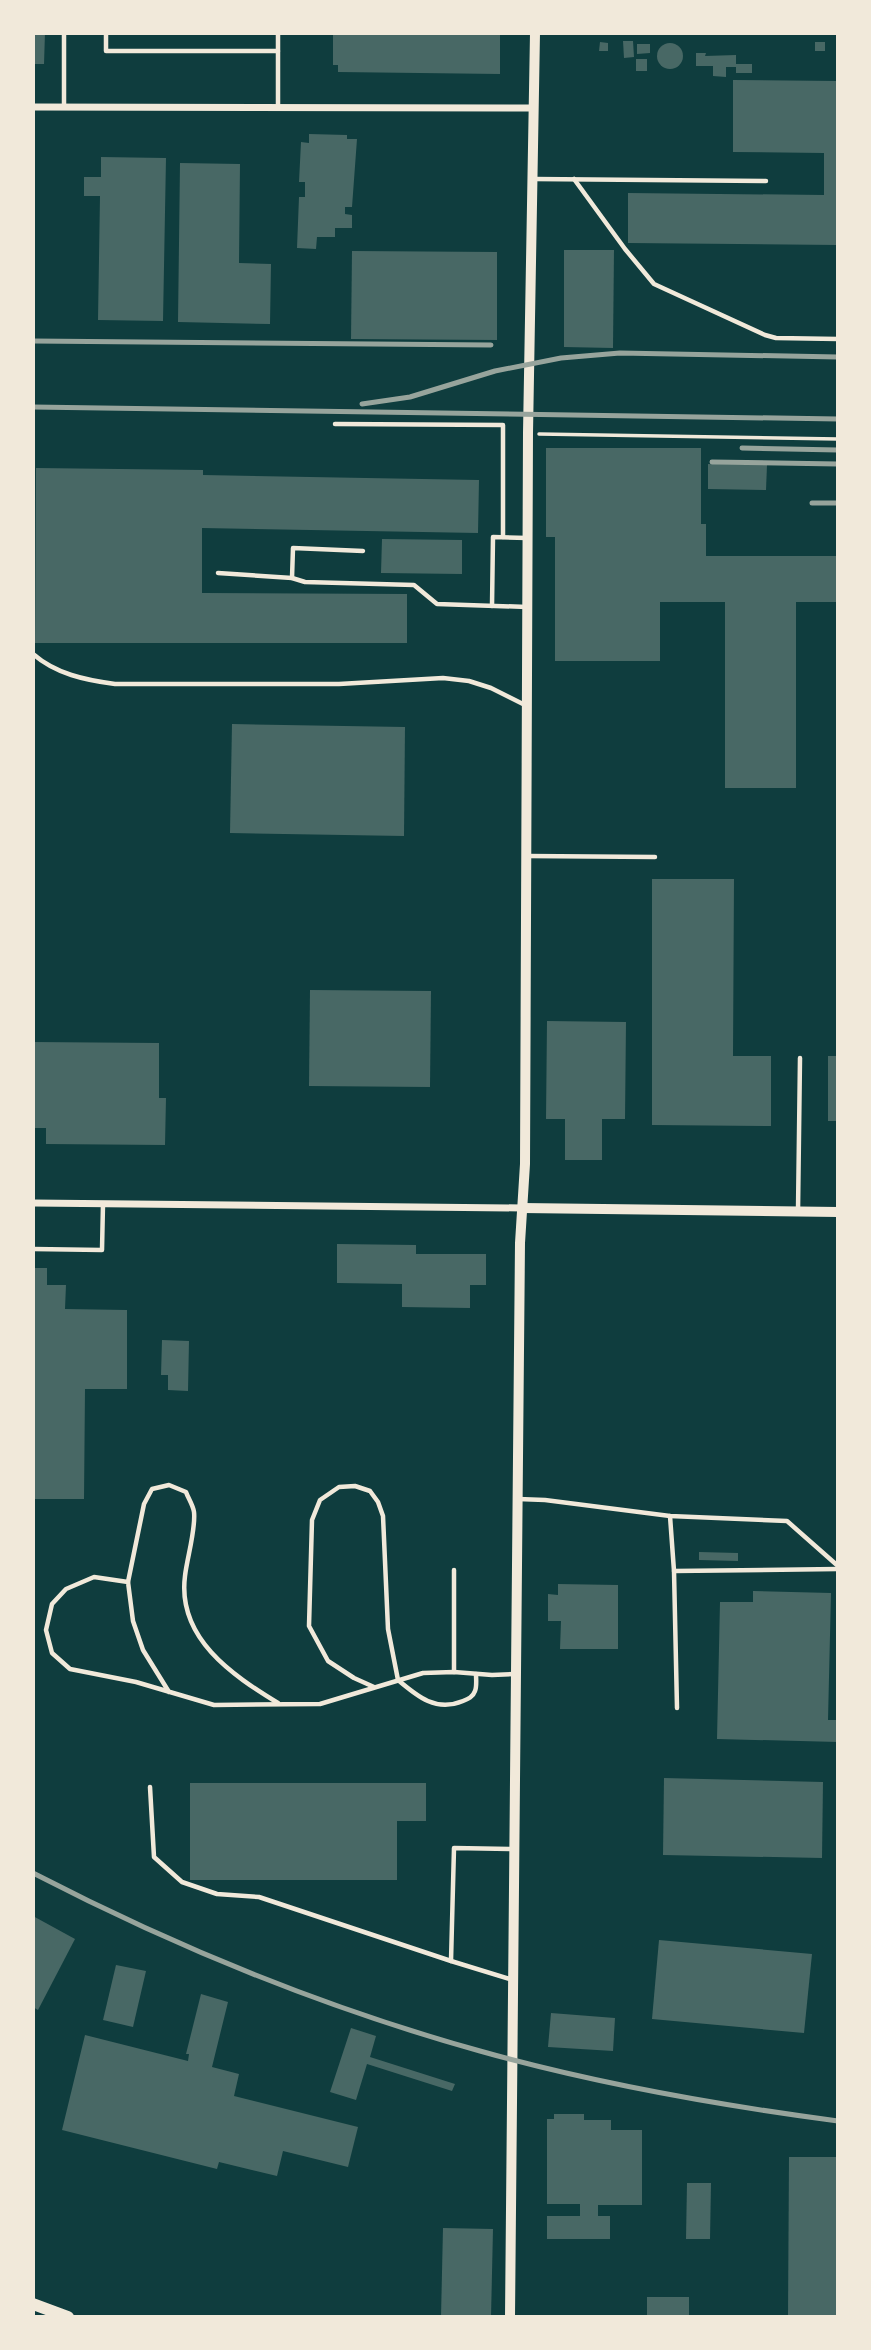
<svg xmlns="http://www.w3.org/2000/svg" width="871" height="2350" font-family="'Noto Sans',sans-serif">
<rect width="100%" height="100%" fill="#0f3d3e"/>
<g fill="#486865">
<path d="M33 33H45L44 64H33Z"/>
<path d="M333 33H500V74L338 72V65H333Z"/>
<path d="M623 41H633L634 57 624 58Z"/>
<path d="M600 42 608 43V51H599Z"/>
<rect x="815" y="42" width="10" height="9"/>
<circle cx="670" cy="56" r="13"/>
<path d="M637 44H650V53L637 54Z"/>
<path d="M696 53H706L705 56 736 55V64H752V73H736V67H726V77L713 76V66H696Z"/>
<rect x="636" y="59" width="11" height="12"/>
<path d="M733 80 838 81V245L628 243V193L824 195V153L733 152Z"/>
<path d="M309 134 347 135V139H357L352 207H345V214L352 215V228H335V237H317L316 249 297 248 299 197H305V182H299L301 142 309 143Z"/>
<path d="M101 157 166 158 163 321 98 320 100 196H84V177H101Z"/>
<path d="M180 163 240 164 239 263 271 264 270 324 178 322Z"/>
<path d="M564 250H614L613 348 564 347Z"/>
<path d="M352 251 497 252V340L351 339Z"/>
<path d="M546 448H701V524H706V556H838V602H796V788H725V602H660V661H555V537H546Z"/>
<path d="M708 464 767 465 766 490 708 489Z"/>
<path d="M36 468 203 470V475L479 480 478 533 202 528V593L407 594V643H35Z"/>
<path d="M382 539 462 540V574L381 573Z"/>
<path d="M232 724 405 727 404 836 230 833Z"/>
<path d="M652 879H734L733 1056H771V1126L652 1125Z"/>
<path d="M310 990 431 991 430 1087 309 1086Z"/>
<path d="M547 1021 626 1022 625 1119H602V1160H565V1119H546Z"/>
<path d="M33 1042 159 1043V1098H166L165 1145 46 1144V1128H33Z"/>
<rect x="828" y="1056" width="10" height="65"/>
<path d="M337 1244 416 1245V1254H486V1285H470V1308L402 1307V1284L337 1283Z"/>
<path d="M33 1268H47V1285H66L65 1309 127 1310V1389H85L84 1499H33Z"/>
<path d="M162 1340 189 1341 188 1391 168 1390V1375H161Z"/>
<path d="M699 1552 738 1553V1561L699 1560Z"/>
<path d="M558 1584 618 1585V1649H560L561 1621H548V1594L558 1595Z"/>
<path d="M753 1591 831 1593 828 1720H838V1742L717 1739 720 1602H753Z"/>
<path d="M664 1778 823 1782 822 1858 663 1855Z"/>
<path d="M190 1783H426V1821H397V1880H190Z"/>
<path d="M33 1916 75 1939 38 2010 33 2007Z"/>
<path d="M659 1940 812 1954 804 2033 652 2019Z"/>
<path d="M116 1965 146 1971 133 2027 103 2020Z"/>
<path d="M201 1994 228 2002 212 2067 239 2074 234 2096 358 2127 348 2167 283 2151 277 2176 219 2162 217 2169 62 2130 85 2035 188 2061 189 2054H186Z"/>
<path d="M551 2013 615 2018 613 2051 548 2047Z"/>
<path d="M351 2028 376 2036 370 2057 455 2084 452 2091 367 2064 356 2100 330 2092Z"/>
<path d="M554 2114H584V2120H611V2130H642V2205H598V2216H610V2239H547V2216H580V2204H547V2119H554Z"/>
<path d="M789 2157H838V2317H788Z"/>
<path d="M687 2183H711L710 2239H686Z"/>
<path d="M443 2228 493 2229 491 2317H441Z"/>
<rect x="647" y="2297" width="42" height="20"/>
</g>
<g fill="none" stroke-linecap="round" stroke-linejoin="round">
<path stroke="#f1e9da" stroke-width="3.5" d="M539 434 838 439"/>
<g stroke="#f1e9da" stroke-width="4.5">
<path d="M106 33V51H278"/>
<path d="M64 107V33"/>
<path d="M278 107V33"/>
<path d="M534 179 766 181"/>
<path d="M574 179 625 249 654 284 765 335 776 338 838 339"/>
<path d="M335 424 503 425V537"/>
<path d="M218 573 292 578 305 582 414 585 437 604 527 607"/>
<path d="M292 578 293 548 363 551"/>
<path d="M492 606 493 537 527 538"/>
<path d="M33 654C56 674 85 680 115 684H339L443 678 469 681 491 688 525 705"/>
<path d="M527 856 655 857"/>
<path d="M798 1211 800 1058"/>
<path d="M33 1249 102 1250 103 1204"/>
<path d="M518 1499 545 1500 670 1516 787 1521 838 1566"/>
<path d="M670 1516 674 1571 838 1569"/>
<path d="M674 1571 677 1708"/>
<path d="M128 1582 144 1504 152 1489 169 1485 186 1492C188 1498 193 1505 194 1512 196 1529 187 1558 185 1576 177 1638 232 1675 278 1703"/>
<path d="M454 1672V1570"/>
<path d="M374 1687 354 1678 328 1661 309 1626 312 1520 320 1500 339 1487 355 1486 370 1491 378 1502 383 1516 388 1629 398 1680C418 1697 436 1712 463 1701 468 1699 473 1697 475 1691 477 1686 476 1679 476 1674"/>
<path d="M169 1692 143 1650 133 1621 128 1582 94 1577 66 1589 52 1604 46 1630 52 1653 70 1669 136 1682 214 1705 320 1704 423 1673 454 1672 492 1675 515 1674"/>
<path d="M150 1787 154 1857 182 1882 217 1894 259 1897 451 1961 454 1848 514 1849"/>
<path d="M451 1961 513 1980"/>
</g>
<g stroke="#f1e9da" stroke-width="7">
<path d="M33 107 534 108"/>
<path d="M33 1203 522 1208"/>
</g>
<g stroke="#f1e9da" stroke-width="10">
<path d="M522 1208 838 1212"/>
<path d="M510 2317 520 1243 525 1164 528 433 535 33"/>
</g>
<path stroke="#f1e9da" stroke-width="12" d="M33 2304 68 2317"/>
<g stroke="#97a49c" stroke-width="5">
<path d="M33 341 491 345"/>
<path d="M362 404 410 397 495 371 561 358 620 353 838 357"/>
<path d="M33 407 838 419"/>
<path d="M742 448 838 450"/>
<path d="M712 462 838 464"/>
<path d="M812 503H838"/>
<path d="M33 1873C176 1947 325 2008 480 2051 597 2084 717 2105 838 2121"/>
</g>
</g>
<rect width="871" height="2350" fill="none" stroke="#f1e9da" stroke-width="70"/>
</svg>
